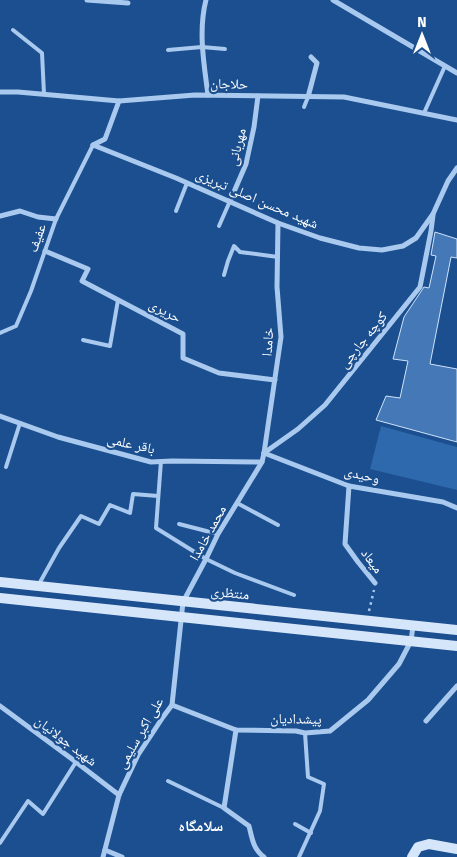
<svg xmlns="http://www.w3.org/2000/svg" width="457" height="857" font-family="'Fira Sans','Noto Naskh Arabic',sans-serif">
<rect width="100%" height="100%" fill="#1b4f8f"/>
<path fill="#2e69ad" d="M381 426 457 447V490L370 469Z"/>
<path fill="#4478b7" stroke="#cfe3fa" d="M435 232 457 239V258L451 257 430 364 457 369V442L376 420 386 396 400 398 408 361 393 359 404 317 424 287 429 288 436 256 431 255Z"/>
<g fill="none" stroke-linecap="round" stroke-linejoin="round">
<path stroke="#a9c9ee" stroke-width="2.5" stroke-dasharray="2.5 4" stroke-linecap="butt" d="M369 611 374 590"/>
<g stroke="#a9c9ee" stroke-width="4">
<path d="M13 30 42 53 44 94"/>
<path d="M168 50 202 47 225 49"/>
<path d="M304 107 308 97"/>
<path d="M424 113 445 66"/>
<path d="M176 211 187 183"/>
<path d="M219 226 230 201"/>
<path d="M224 275 228 261 234 246 240 252 278 257"/>
<path d="M0 333 16 326 31 291 56 219 93 145"/>
<path d="M83 340 110 346 118 300"/>
<path d="M161 461 156 528 206 559 235 573 294 595"/>
<path d="M6 467 20 423"/>
<path d="M237 503 278 525"/>
<path d="M179 524 218 534"/>
<path d="M39 584 59 548 81 516 99 524 110 505 130 513 133 494 158 496"/>
<path d="M168 781 224 808"/>
<path d="M295 824 311 833"/>
<path d="M0 843 28 801 43 814 76 762"/>
<path d="M299 857 320 811 324 784 308 777 305 733"/>
</g>
<g stroke="#a9c9ee" stroke-width="5">
<path d="M87 0 128 3"/>
<path d="M206 0C198 31 204 64 208 95"/>
<path d="M333 0 457 73"/>
<path d="M0 92H18L119 101 195 95 344 97 457 120"/>
<path d="M308 97 317 63 311 57"/>
<path d="M93 145 176 178 278 223 320 238 359 248 382 250 403 246 416 238 433 214 448 181 457 168"/>
<path d="M93 145 105 139 119 101"/>
<path d="M230 201 246 164 254 127 258 96"/>
<path d="M0 216 20 211 38 217 56 219"/>
<path d="M45 251 88 269 82 281 183 334V358L219 373 275 380"/>
<path d="M0 416 58 437 151 462 172 461 262 462"/>
<path d="M264 453 298 429 325 405 420 287 431 231 433 215"/>
<path d="M264 453 349 486 443 502 457 508"/>
<path d="M349 486 345 544 358 562 375 583"/>
<path d="M172 705 236 730 296 731 305 733 330 731 368 700 399 664 411 641 413 626"/>
<path d="M0 706 76 762 119 795"/>
<path d="M426 721 457 686"/>
<path d="M236 730 224 808 249 826C252 838 253 849 264 857"/>
<path d="M105 850 122 857"/>
<path d="M103 857 119 795 138 755 163 717 172 705 183 602 206 559 218 534 262 462 264 453 281 337 277 287 278 223"/>
</g>
<g stroke="#d6e6fa" stroke-width="10">
<path d="M0 582 457 630"/>
<path d="M0 598 457 646"/>
<path d="M412 857 418 847 429 844 457 849"/>
</g>
</g>
<g text-anchor="middle" dominant-baseline="central" stroke-width="4.5" stroke-linejoin="round" paint-order="stroke">
<g font-size="14" fill="#fff" stroke="#1b4f8f">
<text transform="translate(229 84) rotate(1)">حلاجان</text>
<text transform="translate(237 147) rotate(-76)">مهربانی</text>
<text transform="translate(257 199) rotate(23)">شهید محسن اصلی تبریزی</text>
<text transform="translate(37 238) rotate(-71)">عفیف</text>
<text transform="translate(165 311) rotate(28)">حریری</text>
<text transform="translate(363 340) rotate(-51)">کوچه جارچی</text>
<text transform="translate(268 342) rotate(-86)">خامدا</text>
<text transform="translate(131 444) rotate(13)">باقر علمی</text>
<text transform="translate(362 475) rotate(13)">وحیدی</text>
<text transform="translate(208 533) rotate(-61)">محمد خامدا</text>
<text transform="translate(372 561) rotate(53)">میعاد</text>
<text transform="translate(230 593) rotate(6)">منتظری</text>
<text transform="translate(296 719) rotate(1)">پیشدادیان</text>
<text transform="translate(140 733) rotate(-60)">علی اکبر سلیمی</text>
<text transform="translate(66 741) rotate(37)">شهید جولانیان</text>
</g>
<g font-size="15" font-weight="bold" fill="#fff" stroke="#1b4f8f">
<text x="201" y="826">سلامگاه</text>
</g>
</g>
<g transform="translate(422 35)" stroke="#1b4f8f" stroke-width="4" paint-order="stroke">
<path d="M0-4L9 19L0 12L-9 19Z" fill="#ffffff"/>
<text y="-8" font-size="14" font-weight="bold" text-anchor="middle" fill="#ffffff">N</text>
</g>
</svg>
